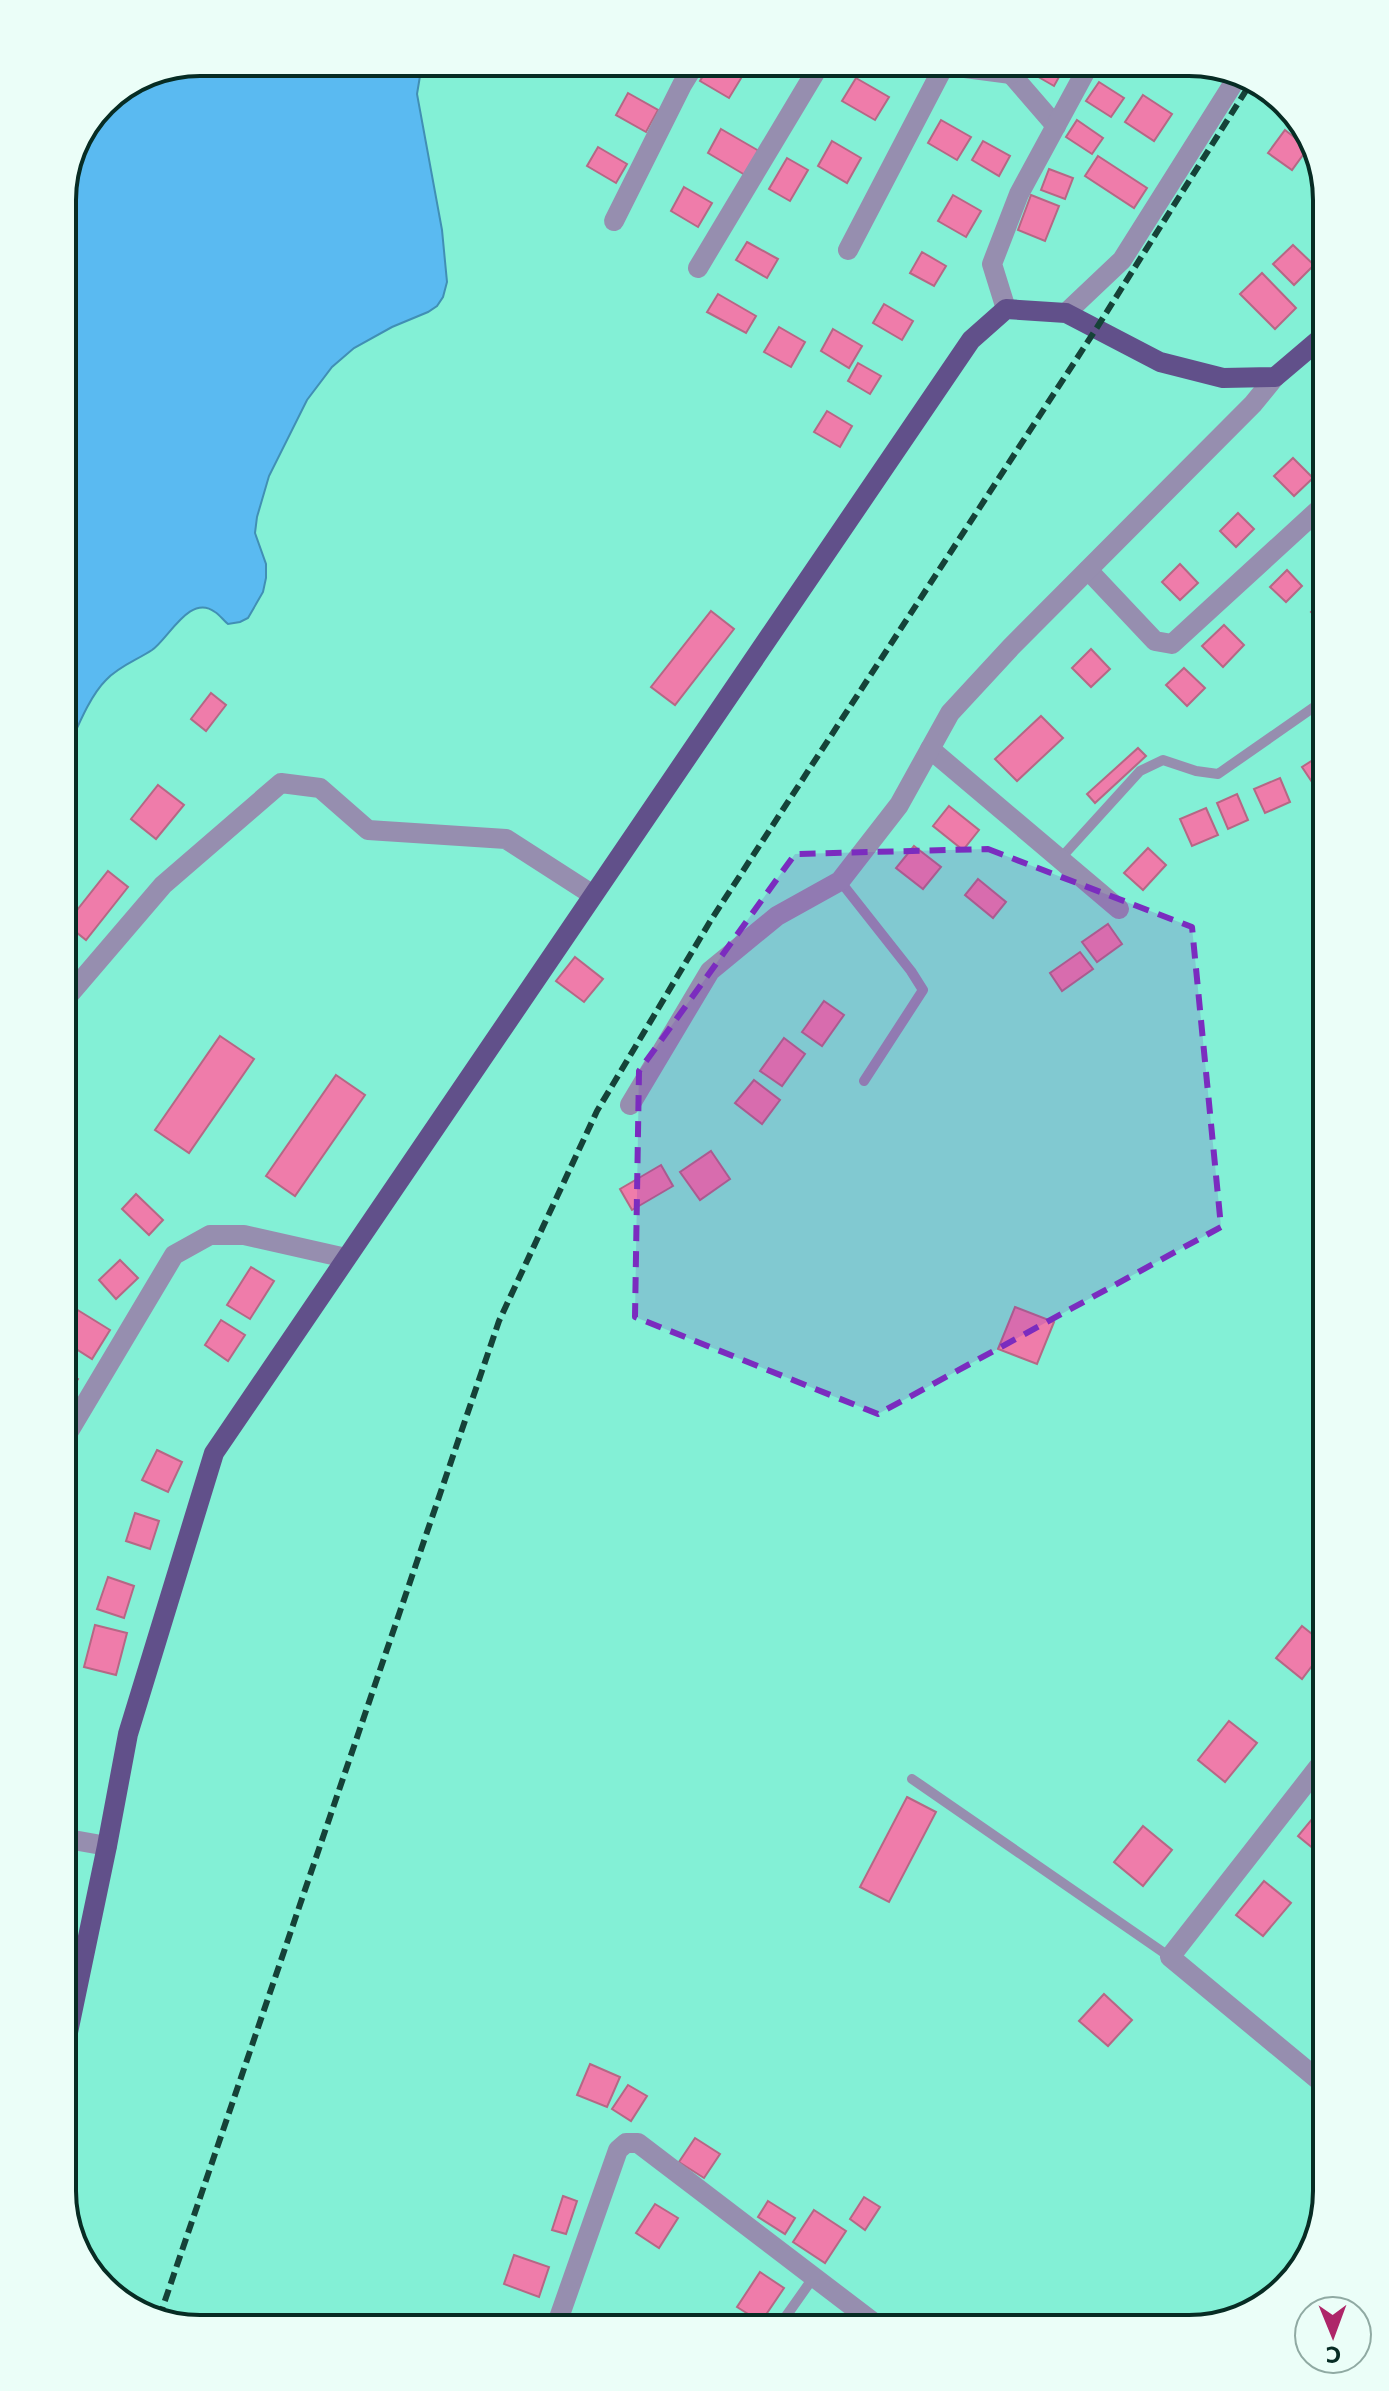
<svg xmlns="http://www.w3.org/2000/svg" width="1389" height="2391" font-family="Commissioner,sans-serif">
<rect width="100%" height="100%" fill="#83f0d6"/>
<path fill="#5abaf1" stroke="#418fb4" stroke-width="2" d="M421 70 417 94 442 230 447 282 443 297 437 306 428 312 392 327 354 348 332 367 307 400 269 476 257 517 255 533 266 564V578L263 592 248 618 240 622 228 624C223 620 220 615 215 612 190 593 169 638 152 650 137 660 119 666 106 680 87 699 74 737 62 761V191L103 102 147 72Z"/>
<g fill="#ef7caa" stroke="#b66785" stroke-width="2">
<path d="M1032 64H1057L1064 68 1054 86 1028 71Z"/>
<path d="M708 67H728L743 75 729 98 700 81Z"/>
<path d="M856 78 889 97 875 120 842 101Z"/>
<path d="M1099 82 1124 98 1111 117 1086 101Z"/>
<path d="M628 93 658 110 646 132 616 115Z"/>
<path d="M1143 95 1172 114 1154 141 1125 122Z"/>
<path d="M941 120 971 137 957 160 928 143Z"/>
<path d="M1077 120 1103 138 1092 154 1066 137Z"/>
<path d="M721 129 759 151 745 175 708 153Z"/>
<path d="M1285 130 1308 148 1292 170 1268 153Z"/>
<path d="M832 141 861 158 847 183 818 166Z"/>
<path d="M983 141 1010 156 999 176 972 160Z"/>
<path d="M598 147 627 164 616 183 587 166Z"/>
<path d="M1098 156 1147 188 1134 208 1085 176Z"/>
<path d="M787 158 808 170 790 201 769 189Z"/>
<path d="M1049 169 1073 178 1065 199 1041 190Z"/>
<path d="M684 187 712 203 698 227 671 211Z"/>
<path d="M953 195 981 211 966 237 938 221Z"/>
<path d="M1031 195 1059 206 1045 241 1018 230Z"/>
<path d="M747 242 778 259 767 278 736 260Z"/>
<path d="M1293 245 1314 265 1294 285 1273 264Z"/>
<path d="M922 252 946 266 934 286 910 273Z"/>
<path d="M1262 273 1296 308 1275 329 1240 294Z"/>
<path d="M718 294 756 316 746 333 707 312Z"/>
<path d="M884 304 913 321 902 340 873 323Z"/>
<path d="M779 327 805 342 791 367 764 352Z"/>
<path d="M833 329 862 346 849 368 821 351Z"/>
<path d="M858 363 881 376 870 394 848 381Z"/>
<path d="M827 411 852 426 840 447 814 432Z"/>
<path d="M1293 458 1313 478 1294 496 1274 476Z"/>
<path d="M1238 513 1254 529 1236 547 1220 531Z"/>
<path d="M1180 564 1198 583 1180 600 1162 582Z"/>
<path d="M1287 570 1302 586 1286 602 1270 587Z"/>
<path d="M1327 595V625L1326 627 1311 612Z"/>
<path d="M711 611 734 629 675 705 651 687Z"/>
<path d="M1224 625 1244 645 1223 667 1202 646Z"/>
<path d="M1091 649 1110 669 1091 687 1072 668Z"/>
<path d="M1184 668 1205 688 1187 706 1166 685Z"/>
<path d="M211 693 226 705 206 731 191 719Z"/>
<path d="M1041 716 1063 738 1017 781 995 759Z"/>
<path d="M1138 748 1146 756 1095 803 1087 794Z"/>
<path d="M1327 751V786L1318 791 1302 767Z"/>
<path d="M1280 778 1290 802 1265 813 1254 789Z"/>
<path d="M158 785 184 805 156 839 131 819Z"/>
<path d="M1237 794 1248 820 1228 829 1217 803Z"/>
<path d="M949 806 979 830 963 850 933 826Z"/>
<path d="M1206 808 1218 835 1192 846 1180 819Z"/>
<path d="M914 846 941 867 923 889 896 868Z"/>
<path d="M1148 848 1166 865 1143 890 1124 873Z"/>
<path d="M108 871 128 887 86 940 66 924Z"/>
<path d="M978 879 1006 902 993 918 965 895Z"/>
<path d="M1108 924 1122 944 1097 962 1082 942Z"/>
<path d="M1080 952 1093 969 1062 991 1050 973Z"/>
<path d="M575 957 603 979 584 1002 556 981Z"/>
<path d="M824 1001 844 1015 822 1046 802 1032Z"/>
<path d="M220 1036 254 1059 189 1153 155 1130Z"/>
<path d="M784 1038 805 1054 782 1086 760 1071Z"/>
<path d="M336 1075 365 1095 295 1196 266 1176Z"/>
<path d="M754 1080 780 1100 762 1124 735 1103Z"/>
<path d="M711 1151 730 1179 700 1200 680 1172Z"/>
<path d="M661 1165 673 1186 632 1210 620 1189Z"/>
<path d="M136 1194 163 1220 149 1235 122 1209Z"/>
<path d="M120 1260 138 1278 116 1299 99 1280Z"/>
<path d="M251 1267 274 1281 250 1319 227 1305Z"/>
<path d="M1015 1307 1054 1322 1037 1364 998 1349Z"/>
<path d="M76 1309 110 1330 92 1359 62 1340V1331Z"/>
<path d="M221 1320 245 1335 228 1361 205 1345Z"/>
<path d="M62 1369 78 1379 63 1402 62 1401Z"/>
<path d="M157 1450 182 1462 168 1492 142 1480Z"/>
<path d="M135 1513 159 1521 150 1549 126 1541Z"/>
<path d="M108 1577 134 1586 124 1618 97 1609Z"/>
<path d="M95 1625 127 1633 116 1675 84 1667Z"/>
<path d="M1302 1626 1327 1646 1302 1679 1276 1658Z"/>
<path d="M1229 1721 1257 1743 1225 1782 1198 1760Z"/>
<path d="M907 1797 936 1812 889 1902 860 1887Z"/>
<path d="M1327 1801V1858L1326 1859 1298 1836Z"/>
<path d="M1143 1826 1172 1850 1143 1886 1114 1862Z"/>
<path d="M1264 1881 1291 1903 1263 1936 1236 1915Z"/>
<path d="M1104 1994 1132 2020 1108 2046 1079 2021Z"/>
<path d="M590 2064 620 2077 607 2107 577 2095Z"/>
<path d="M628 2085 647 2096 631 2121 612 2109Z"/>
<path d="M695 2138 720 2154 704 2178 679 2162Z"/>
<path d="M563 2196 577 2201 566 2234 552 2230Z"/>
<path d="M864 2197 880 2207 865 2230 850 2219Z"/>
<path d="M768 2201 795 2218 785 2234 758 2217Z"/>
<path d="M655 2204 678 2218 659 2248 636 2233Z"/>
<path d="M814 2210 846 2231 825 2263 793 2242Z"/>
<path d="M514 2255 549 2267 539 2297 504 2284Z"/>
<path d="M760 2272 784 2288 761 2322 737 2307Z"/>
</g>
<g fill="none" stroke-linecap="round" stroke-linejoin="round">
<g stroke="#968eaf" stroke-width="10">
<path d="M1060 859 1140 771 1163 760 1196 771 1218 774 1327 698"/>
<path d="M840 881 911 971 923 990 864 1081"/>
<path d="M912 1779 1170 1957"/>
<path d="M777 2329 813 2278"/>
</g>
<g stroke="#968eaf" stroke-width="20">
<path d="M1010 64 1011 74 1056 126"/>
<path d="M942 65 1011 74"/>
<path d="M614 221 682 85 693 67"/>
<path d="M848 250 944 66"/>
<path d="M698 268 819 66"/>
<path d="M1006 309 992 264 1019 194 1090 63"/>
<path d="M1066 313 1122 260 1238 76"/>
<path d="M1088 570 1155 641 1172 644 1327 502"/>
<path d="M930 749 1119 909"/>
<path d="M62 1003 163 885 281 783 320 788 368 830 506 839 593 895"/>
<path d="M630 1105 710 971 777 916 840 881 899 805 950 713 1011 647 1253 404 1275 377"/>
<path d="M62 1443 174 1255 210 1235H244L346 1258"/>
<path d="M62 1838 107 1846"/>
<path d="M1327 2087 1170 1957 1327 1756"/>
<path d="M555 2329 618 2150 626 2143H638L882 2329"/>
</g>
<path stroke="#61508a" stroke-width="20" d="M62 2061 107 1846 128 1734 214 1453 971 340 1006 309 1066 313 1160 362 1223 378 1275 377 1327 333"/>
<path stroke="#154238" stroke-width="6" stroke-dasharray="12 6" stroke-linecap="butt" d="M159 2318 499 1321 597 1111 711 920 1096 329 1252 81"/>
</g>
<path fill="#7b2cbf" fill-opacity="0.2" stroke="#7b2cbf" stroke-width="6" stroke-dasharray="16 10" stroke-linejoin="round" d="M988 849 1192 927 1221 1227 878 1414 635 1317 639 1071 795 854Z"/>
<path d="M0 0H1389V2391H0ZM200 76H1189A124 124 0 0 1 1313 200V2191A124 124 0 0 1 1189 2315H200A124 124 0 0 1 76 2191V200A124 124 0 0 1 200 76Z" fill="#ebfef8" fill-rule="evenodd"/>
<path fill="none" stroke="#072c24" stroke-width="4" d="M200 76H1189A124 124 0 0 1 1313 200V2191A124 124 0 0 1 1189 2315H200A124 124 0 0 1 76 2191V200A124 124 0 0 1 200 76Z"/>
<g transform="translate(1333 2335) rotate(179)"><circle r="38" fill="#ebfef8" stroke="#90aaa3" stroke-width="2"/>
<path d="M0-6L14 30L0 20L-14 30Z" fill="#ae2669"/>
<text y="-12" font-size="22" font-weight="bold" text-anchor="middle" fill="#072c24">С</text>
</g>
</svg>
